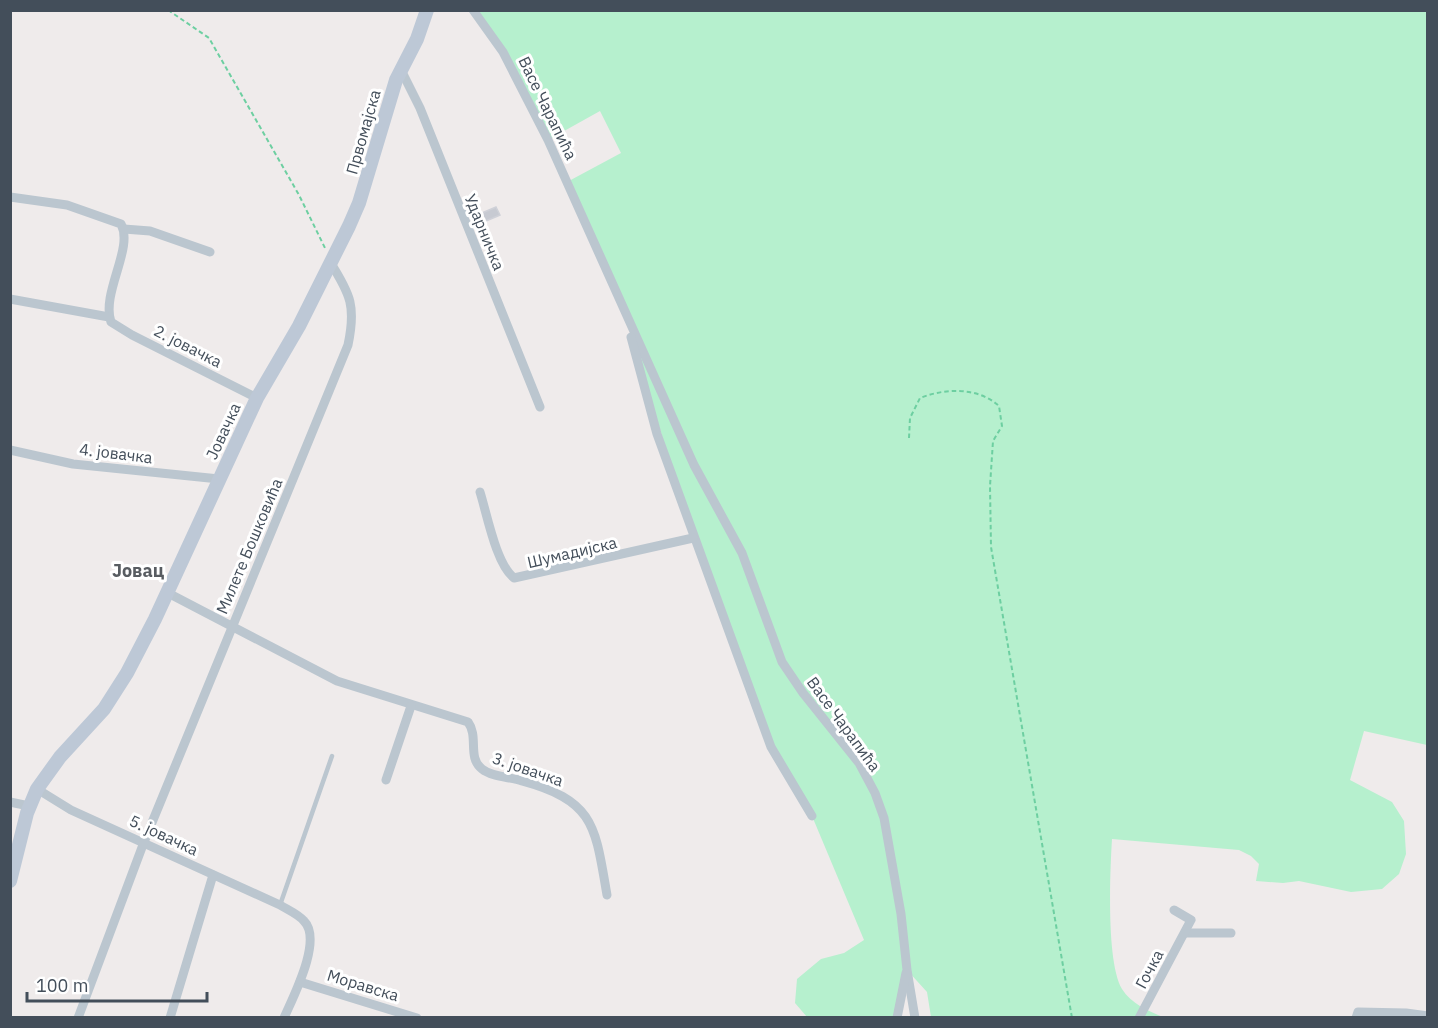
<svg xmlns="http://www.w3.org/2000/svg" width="1438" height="1028" font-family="'IBM Plex Sans',sans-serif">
<rect width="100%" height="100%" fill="#efebeb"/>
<path fill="#b6f0ce" d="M473 11H1427V745L1364 731 1350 780 1392 802 1404 821 1406 854 1399 874 1382 889 1351 892 1299 881 1283 883 1256 881 1259 864 1251 856 1239 850 1112 839C1110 872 1106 962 1122 989 1131 1004 1149 1011 1163 1017H931L927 992 907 970 900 1017H807L795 1003 797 979 821 959 844 953 864 940 812 816 771 747 693 538 624 311 567 182 621 153 600 111 548 140 503 52Z"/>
<path fill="#c7cad2" stroke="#cfd1d8" stroke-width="1.5" d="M496 207 500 215 486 221 482 213Z"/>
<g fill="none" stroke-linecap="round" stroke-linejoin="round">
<g stroke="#6dcfa1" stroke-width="2" stroke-dasharray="4.5 3" stroke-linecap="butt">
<path d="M168 10 209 38 299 195 325 248"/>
<path d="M909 438 910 418 920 398C945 388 978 387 999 406L1002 426 993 441 990 486 991 547 1072 1018"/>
</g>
<path stroke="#bbc6cf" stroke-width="4.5" d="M280 905 332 756"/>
<g stroke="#bbc6cf" stroke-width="9">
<path d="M473 10 503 52 548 140 694 465 742 553 782 662 803 693 859 763 875 793 884 818 901 914 907 970 915 1018"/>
<path d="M401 70 420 108 540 407"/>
<path d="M10 197 67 205 121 224C134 248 101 293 111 322L132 335 257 398"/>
<path d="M124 229 150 231 210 252"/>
<path d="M10 299 109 317"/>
<path d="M631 337 657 434 771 747 812 816"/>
<path d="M10 450 73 464 219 479"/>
<path d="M480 492C487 514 496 564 514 578L693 538"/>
<path d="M168 593 337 681 468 722C479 737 467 757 482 769 492 777 510 777 522 781 595 801 595 826 607 895"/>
<path d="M386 780 411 706"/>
<path d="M37 789 71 810 280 905C288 910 298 914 304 921 323 940 293 997 284 1018"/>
<path d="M10 802 29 806"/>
<path d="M1185 933H1231"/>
<path d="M300 982 417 1018"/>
<path d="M78 1018 144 842 348 345C356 307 351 295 330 262"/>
<path d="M170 1018 213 875"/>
<path d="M897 1018 906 973"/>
<path d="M1139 1018 1191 920 1174 910"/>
<path d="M1356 1018 1358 1012 1406 1013 1428 1016"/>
</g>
<path stroke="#bdc8d6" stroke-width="14" d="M10 881 27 813 37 789 60 757 104 709 127 673 155 619 257 398 299 326 349 226 359 203 396 80 417 39 427 10"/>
</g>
<g text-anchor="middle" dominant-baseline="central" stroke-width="6" stroke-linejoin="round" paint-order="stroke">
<g font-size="16" fill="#434e5a" stroke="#fff">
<text transform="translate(548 108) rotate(64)">Васе Чарапића</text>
<text transform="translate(363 132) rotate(-74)">Првомајска</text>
<text transform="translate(485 232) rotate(68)">Ударничка</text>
<text transform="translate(188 346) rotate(27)">2. јовачка</text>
<text transform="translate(223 431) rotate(-65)">Јовачка</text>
<text transform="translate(116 453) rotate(7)">4. јовачка</text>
<text transform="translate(249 546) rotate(-67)">Милете Бошковића</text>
<text transform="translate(572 552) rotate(-13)">Шумадијска</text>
<text transform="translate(844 724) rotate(54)">Васе Чарапића</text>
<text transform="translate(528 769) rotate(19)">3. јовачка</text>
<text transform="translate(164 835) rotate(25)">5. јовачка</text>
<text transform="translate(1149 969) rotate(-62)">Гочка</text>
<text transform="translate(363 985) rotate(17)">Моравска</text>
</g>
<g font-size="18" font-weight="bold" fill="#585c61" stroke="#fff">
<text x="138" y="570">Јовац</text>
</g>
</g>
<rect width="1438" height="1028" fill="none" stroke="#434e5a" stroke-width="24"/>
<path d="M27 992v9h180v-9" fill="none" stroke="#434e5a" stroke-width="3"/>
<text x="36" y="992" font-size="18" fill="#434e5a" stroke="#ffffff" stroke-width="4.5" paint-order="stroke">100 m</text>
</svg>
